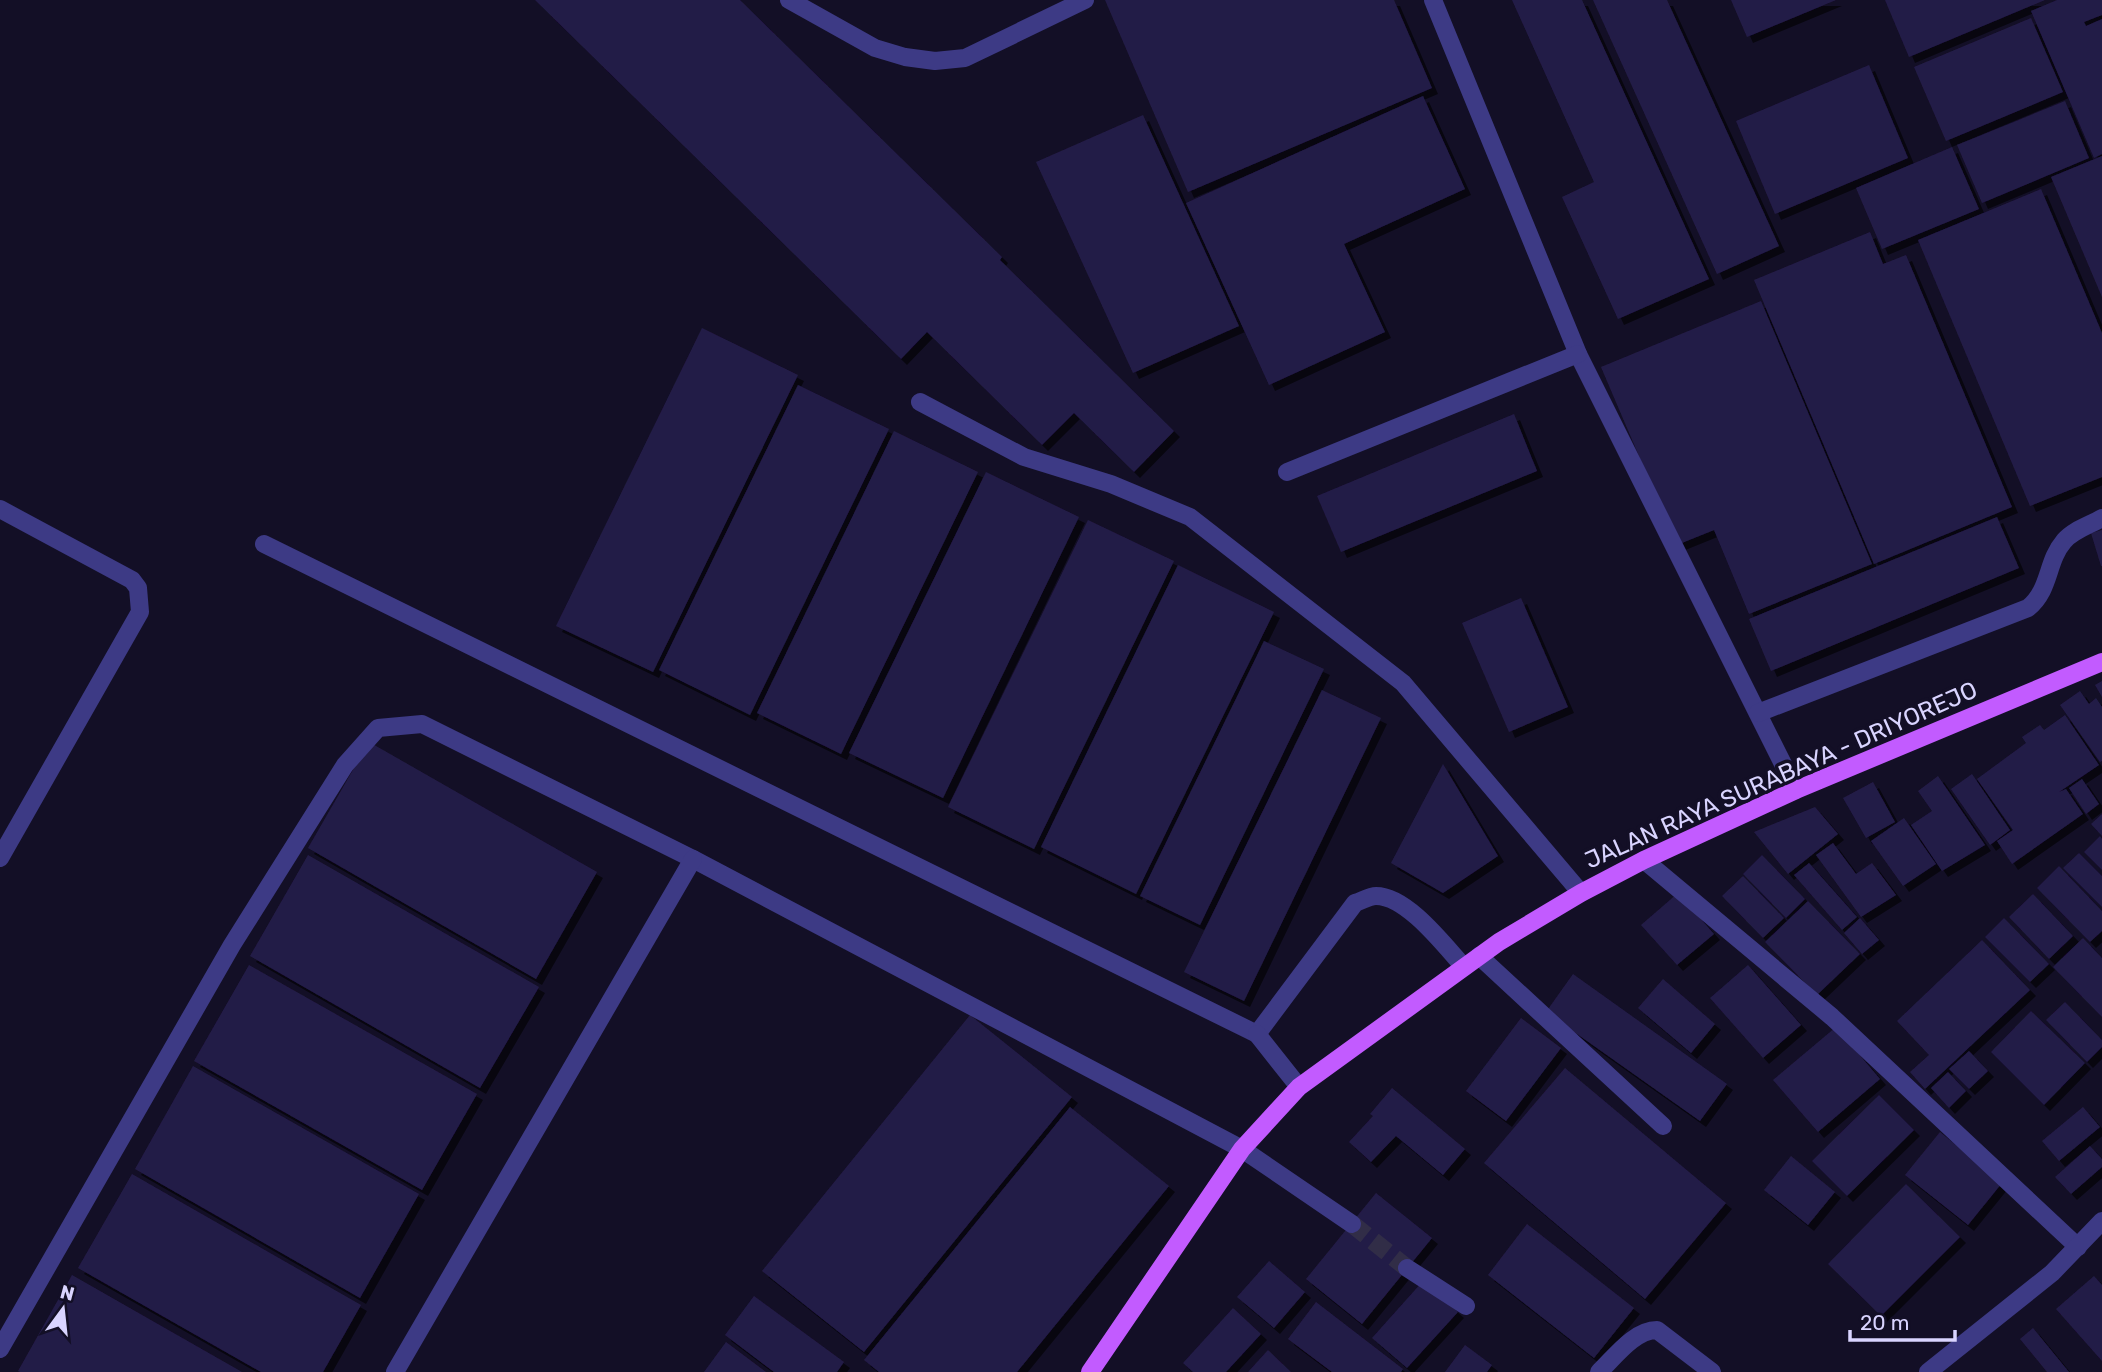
<svg xmlns="http://www.w3.org/2000/svg" width="2102" height="1372" font-family="Rubik,sans-serif">
<defs>
<filter id="shadow"><feDropShadow dx="6" dy="6" stdDeviation="0" flood-color="#0009"/></filter>
</defs>
<rect width="100%" height="100%" fill="#130f26"/>
<g fill="#241b47" filter="url(#shadow)">
<path d="M535 0H740L1002 257 1000 260 1174 431 1134 472 1074 413 1042 445 927 332 901 359Z"/>
<path d="M1105 0H1394L1432 88 1188 192Z"/>
<path d="M1512 0H1582L1709 279 1618 319 1562 197 1594 182Z"/>
<path d="M1593 0H1667L1779 246 1717 274Z"/>
<path d="M1731 0H1836L1747 37Z"/>
<path d="M1885 0H2045L1909 57Z"/>
<path d="M2057 0H2102V15L2084 22 2086 26 2102 19V154L2094 158 2031 11Z"/>
<path d="M2031 18 2063 92 1946 141 1914 67Z"/>
<path d="M1869 65 1908 158 1775 214 1736 121Z"/>
<path d="M1423 96 1465 189 1344 244 1385 332 1269 385 1186 203Z"/>
<path d="M2065 101 2089 158 1982 203 1957 145Z"/>
<path d="M1143 115 1239 326 1133 373 1036 162Z"/>
<path d="M1952 147 1979 209 1882 249 1856 188Z"/>
<path d="M2102 156V297L2051 177Z"/>
<path d="M2041 189 2102 333V477L2030 506 1918 240Z"/>
<path d="M1870 232 1883 264 1906 255 2012 507 1874 564 1754 280Z"/>
<path d="M1761 301 1872 564 1749 614 1714 530 1677 545 1601 367Z"/>
<path d="M702 328 798 375 653 672 556 626Z"/>
<path d="M798 385 889 429 750 715 659 670Z"/>
<path d="M1514 414 1537 471 1341 552 1317 496Z"/>
<path d="M894 431 978 472 841 754 757 713Z"/>
<path d="M986 472 1079 517 943 798 849 753Z"/>
<path d="M1997 517 2019 568 1771 671 1749 619Z"/>
<path d="M1088 520 1174 561 1034 849 948 807Z"/>
<path d="M2102 530V566H2101L2091 533Z"/>
<path d="M1178 565 1274 612 1136 894 1041 847Z"/>
<path d="M1521 598 1568 707 1509 732 1462 623Z"/>
<path d="M1264 641 1324 669 1200 925 1140 896Z"/>
<path d="M2102 681V697L2095 685Z"/>
<path d="M1322 690 1381 718 1244 1001 1184 972Z"/>
<path d="M2080 691 2089 704 2096 698 2102 707V761L2100 762 2060 705Z"/>
<path d="M2065 715 2099 765 2059 792 2066 789 2083 814 2012 864 1997 841 2013 830 1977 779 2026 743 2022 737 2040 725 2044 730Z"/>
<path d="M369 742 597 872 536 979 308 848Z"/>
<path d="M1443 764 1498 856 1443 893 1391 863Z"/>
<path d="M1972 774 2010 830 1990 845 1951 789Z"/>
<path d="M1938 776 1985 845 1942 871 1911 825 1932 811 1918 791Z"/>
<path d="M2082 779 2099 804 2086 814 2069 788Z"/>
<path d="M1873 782 1895 822 1866 838 1843 798Z"/>
<path d="M1815 807 1838 834 1788 874 1754 832Z"/>
<path d="M2102 814V836L2091 824Z"/>
<path d="M1904 818 1936 864 1903 886 1871 841Z"/>
<path d="M2100 836 2102 839V870L2084 852Z"/>
<path d="M1833 843 1856 874 1872 863 1896 895 1861 917 1816 855Z"/>
<path d="M2079 853 2102 876V907L2063 868Z"/>
<path d="M308 855 539 987 480 1088 250 956Z"/>
<path d="M1762 855 1805 899 1786 918 1743 874Z"/>
<path d="M1809 863 1857 917 1842 930 1794 875Z"/>
<path d="M2059 866 2102 911V931L2090 942 2037 888Z"/>
<path d="M1743 876 1784 918 1763 938 1722 896Z"/>
<path d="M1678 893 1714 934 1677 965 1641 925Z"/>
<path d="M2033 894 2073 936 2049 959 2009 917Z"/>
<path d="M1808 901 1860 954 1817 995 1765 942Z"/>
<path d="M1860 918 1879 940 1862 954 1844 933Z"/>
<path d="M2004 918 2049 964 2030 982 1985 937Z"/>
<path d="M2083 938 2102 958V1017L2053 967Z"/>
<path d="M1982 940 2030 990 1925 1089 1910 1072 1929 1055 1897 1021Z"/>
<path d="M249 965 477 1094 422 1190 194 1061Z"/>
<path d="M1748 965 1801 1025 1763 1058 1710 998Z"/>
<path d="M1573 974 1727 1084 1700 1121 1546 1012Z"/>
<path d="M1663 979 1715 1024 1691 1053 1638 1008Z"/>
<path d="M2065 1002 2102 1040V1047L2087 1062 2046 1020Z"/>
<path d="M2031 1011 2085 1063 2044 1105 1991 1052Z"/>
<path d="M970 1015 1072 1097 864 1352 762 1271Z"/>
<path d="M1521 1018 1561 1048 1506 1121 1466 1091Z"/>
<path d="M1836 1027 1880 1079 1818 1132 1773 1080Z"/>
<path d="M1969 1051 1988 1071 1969 1089 1949 1069Z"/>
<path d="M193 1066 419 1194 360 1298 135 1169Z"/>
<path d="M1565 1068 1726 1203 1645 1299 1484 1163Z"/>
<path d="M1948 1072 1966 1091 1949 1108 1931 1088Z"/>
<path d="M1392 1088 1465 1149 1443 1175 1396 1136 1371 1162 1349 1142 1373 1116 1370 1114Z"/>
<path d="M1879 1095 1914 1130 1847 1196 1812 1161Z"/>
<path d="M1070 1107 1169 1186 1017 1372H879L864 1360Z"/>
<path d="M2083 1107 2100 1127 2059 1161 2042 1141Z"/>
<path d="M1940 1132 2002 1183 1968 1225 1905 1175Z"/>
<path d="M2090 1146 2102 1159V1167L2071 1194 2055 1177Z"/>
<path d="M1791 1156 1835 1192 1808 1225 1764 1190Z"/>
<path d="M132 1174 361 1305 323 1372H261L78 1268Z"/>
<path d="M1906 1184 1960 1237 1881 1316 1828 1264Z"/>
<path d="M1376 1193 1432 1238 1362 1324 1306 1279Z"/>
<path d="M1527 1224 1634 1308 1594 1358 1488 1275Z"/>
<path d="M1269 1261 1305 1292 1274 1328 1237 1297Z"/>
<path d="M72 1275 242 1372H20L18 1371Z"/>
<path d="M2094 1276 2102 1285V1361L2056 1309Z"/>
<path d="M1423 1281 1458 1312 1407 1368 1372 1338Z"/>
<path d="M754 1296 844 1362 837 1372H774L725 1335Z"/>
<path d="M1316 1302 1403 1369 1401 1372H1332L1288 1339Z"/>
<path d="M1233 1308 1261 1334 1226 1372H1193L1183 1363Z"/>
<path d="M2033 1328 2069 1372H2047L2020 1339Z"/>
<path d="M726 1342 766 1372H704Z"/>
<path d="M1465 1345 1492 1365 1487 1372H1445Z"/>
<path d="M1268 1350 1291 1372H1248Z"/>
</g>
<g fill="none" stroke-linecap="round" stroke-linejoin="round">
<path stroke="#312d47" stroke-width="18" stroke-dasharray="18 9" stroke-linecap="butt" d="M1352 1224 1407 1268"/>
<g stroke="#3d3a85" stroke-width="18">
<path d="M789 0 875 48 905 57 935 61 965 58 1085 0"/>
<path d="M1433 0 1578 354 1796 790"/>
<path d="M920 402 1024 457 1111 484 1190 517 1403 683 1581 893"/>
<path d="M1287 472 1578 354"/>
<path d="M0 509 132 580 138 588 140 612 0 858"/>
<path d="M264 544 1257 1034 1355 903C1362 901 1369 896 1376 896 1407 896 1444 945 1464 967"/>
<path d="M1758 713 2028 608C2051 589 2046 562 2064 541 2073 530 2090 525 2102 518"/>
<path d="M1479 956 1663 1126"/>
<path d="M1257 1034 1299 1087"/>
<path d="M0 1349 232 945 345 765 378 728 422 724 693 859 1242 1149"/>
<path d="M395 1372 693 859"/>
</g>
<g stroke="#3d3a85" stroke-width="18">
<path d="M1644 860 1832 1017 2078 1247"/>
<path d="M1242 1149 1352 1224"/>
<path d="M1407 1268 1466 1306"/>
<path d="M1599 1372C1614 1358 1634 1330 1657 1330L1712 1372"/>
<path d="M1928 1372 2052 1273 2102 1221"/>
</g>
<path stroke="#c25bff" stroke-width="18" d="M1090 1372 1242 1149 1299 1087 1499 942 1581 893 1644 860 1796 790 2102 662"/>
</g>
<g text-anchor="middle" dominant-baseline="central" stroke-width="7" stroke-linejoin="round" paint-order="stroke">
<g font-size="24" fill="#d9d4ff" stroke="#130f26">
<text transform="translate(1781 775) rotate(-24)">JALAN RAYA SURABAYA - DRIYOREJO</text>
</g>
</g>
<g transform="translate(63 1309) rotate(15)" stroke="#130f26" stroke-width="5" paint-order="stroke">
<path d="M0-5L12 26L0 18L-12 26Z" fill="#d9d4ff"/>
<text y="-10" font-size="19" font-weight="bold" text-anchor="middle" fill="#d9d4ff">N</text>
</g>
<path d="M1850 1330v10h105v-10" fill="none" stroke="#d9d4ff" stroke-width="3.5"/>
<text x="1860" y="1330" font-size="21" fill="#d9d4ff" stroke="#130f26" stroke-width="5" paint-order="stroke">20 m</text>
</svg>
